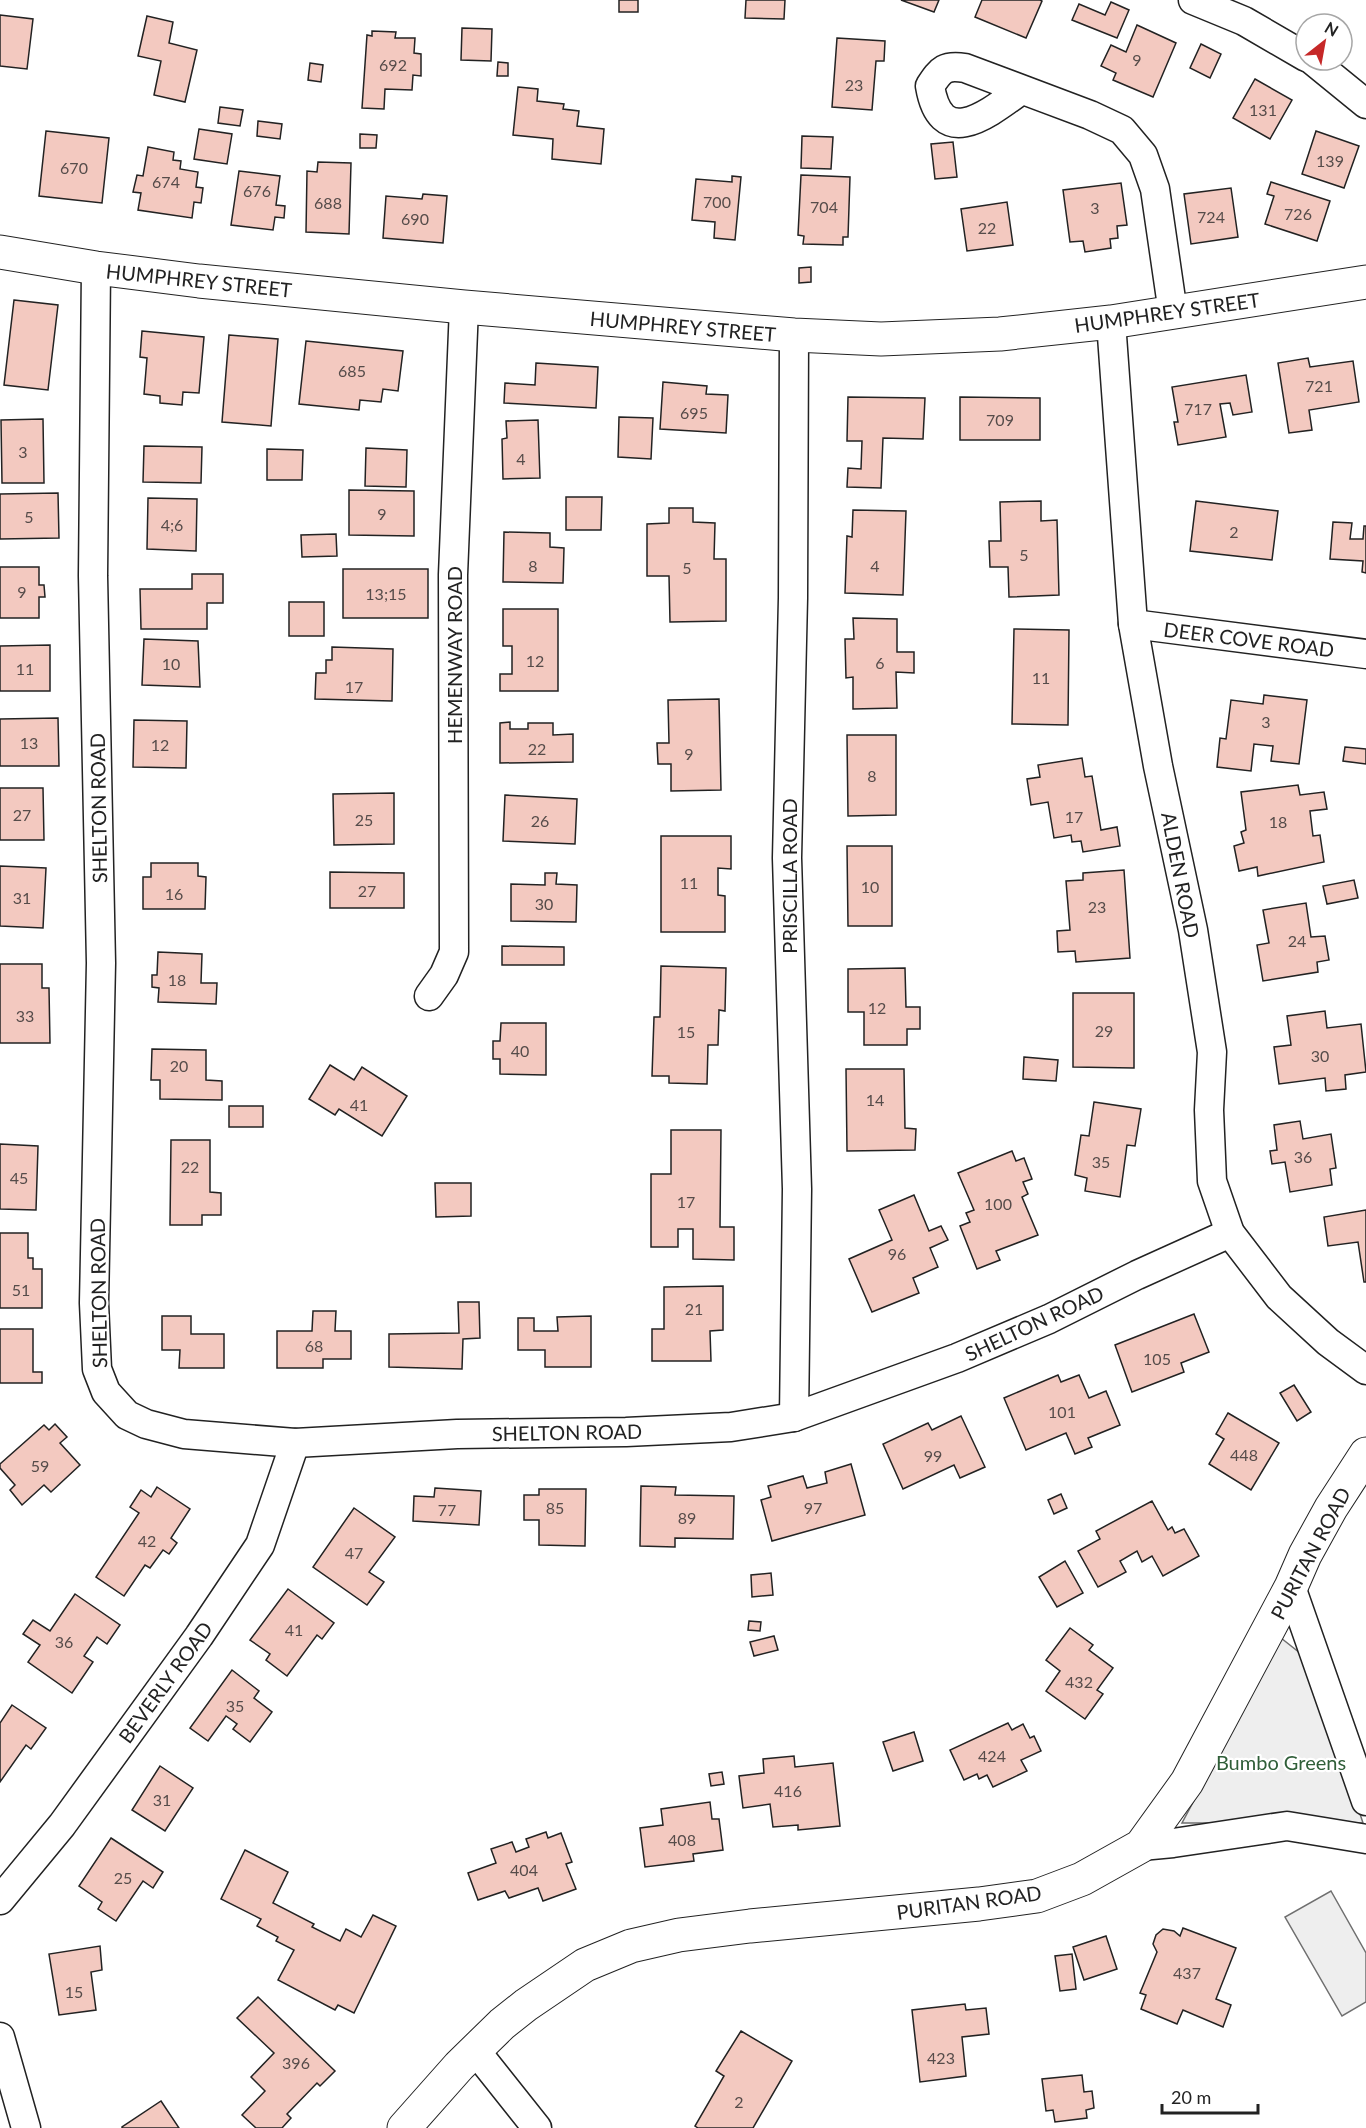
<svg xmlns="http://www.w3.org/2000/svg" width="1366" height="2128" font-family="Lato,sans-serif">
<rect width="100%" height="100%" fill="#fff"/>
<g fill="#eee" stroke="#6f6f6f" stroke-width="1.5">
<path d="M1281 1638 1310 1661 1363 1823H1182Z"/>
<path d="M1331 1891 1366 1953V2002L1342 2016 1285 1917Z"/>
</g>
<g fill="#f3c9c0" stroke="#222" stroke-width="1.5">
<rect x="619" y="0" width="19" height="12"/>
<path d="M746 0H785L784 19 745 18Z"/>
<path d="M901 0H939L934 12Z"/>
<path d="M982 0H1040L1042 1 1026 38 975 17Z"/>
<path d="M1111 2 1129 10 1117 38 1072 20 1079 4 1105 15Z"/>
<path d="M0 15 33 19 27 69 0 66Z"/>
<path d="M147 16 173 22 169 43 197 50 185 102 154 95 161 61 138 56Z"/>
<path d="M1137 25 1176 43 1153 97 1113 80 1116 73 1101 66 1111 45 1126 52Z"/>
<path d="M462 28 492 29 491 61 461 60Z"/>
<path d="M372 31 396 32 395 38H415L414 53 421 54V76L413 75 412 90 385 89 384 109 362 108 367 35 372 36Z"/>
<path d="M837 38 885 41 884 61H876L872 110 832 107Z"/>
<path d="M1201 44 1221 54 1210 78 1190 68Z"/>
<path d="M498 62 508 63V76H497Z"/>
<path d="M310 63 323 65 321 82 308 80Z"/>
<path d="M1255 79 1292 100 1270 139 1233 118Z"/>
<path d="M518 87 538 89 537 101 564 104 563 109 579 111 577 126 604 129 601 164 552 159 553 139 513 135Z"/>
<path d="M220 107 243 110 240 126 218 123Z"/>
<path d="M258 121 282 124 280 139 257 136Z"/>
<path d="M199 129 232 134 227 164 194 159Z"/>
<path d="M46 131 109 138 102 203 39 196Z"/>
<path d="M1316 131 1359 146 1344 188 1302 174Z"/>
<path d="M360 134 377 135 376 148H360Z"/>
<path d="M802 136 833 137 831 169 801 168Z"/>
<path d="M953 142 957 177 935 179 931 144Z"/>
<path d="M148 147 174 152 173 160 181 161 180 169 198 172 196 187 203 188 201 203 194 202 192 218 138 210 141 193 133 192 137 175 143 176Z"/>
<path d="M318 162 351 163 349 234 306 232 307 171 317 172Z"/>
<path d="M239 171 280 176 276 205 285 206 284 218 275 217 273 230 231 225Z"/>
<path d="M801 175 850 177 848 237H843V245L803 244 804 236 798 235Z"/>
<path d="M732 176 741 177 735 240 714 238 715 222 692 220 696 179 732 182Z"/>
<path d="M1271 182 1330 201 1317 241 1265 224 1274 196 1267 194Z"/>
<path d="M1121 183 1127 225 1117 226 1118 238 1110 239 1111 248 1085 252 1083 241 1070 242 1063 190Z"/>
<path d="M1231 188 1238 237 1191 244 1184 194Z"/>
<path d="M423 194 447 196 443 243 383 238 386 196 422 199Z"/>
<path d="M1007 202 1013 245 967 251 961 209Z"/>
<path d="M811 267V282L799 283V268Z"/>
<path d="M14 300 58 305 48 390 4 385Z"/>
<path d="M142 331 204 337 199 393 183 392 182 405 160 403V396L144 394 147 358 140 357Z"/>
<path d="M229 335 278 339 271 426 222 422Z"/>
<path d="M306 341 403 351 398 391 383 389 381 402 360 400 359 410 299 404Z"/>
<path d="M1308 358 1310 367 1353 361 1359 402 1309 410 1312 430 1289 433 1278 363Z"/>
<path d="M536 363 598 367 596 408 504 403 505 383 535 385Z"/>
<path d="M1246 375 1252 412 1233 415 1230 403 1220 404 1226 437 1178 445 1174 422H1178L1172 387Z"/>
<path d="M663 382 707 386 706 394 728 395 726 433 660 429Z"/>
<path d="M848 397 925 398 923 439 883 438 881 488 847 487 848 468 861 469 862 441H847Z"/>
<path d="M960 397 1040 398V440H960Z"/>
<path d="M619 417 653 418 651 459 618 457Z"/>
<path d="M43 419 44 483H2L1 420Z"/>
<path d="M538 420 540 478 503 479 502 439 507 438 506 421Z"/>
<path d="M144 446 202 447 201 483 143 482Z"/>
<path d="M366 448 407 450 406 487 365 486Z"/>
<path d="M267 449 303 450 302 480H267Z"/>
<path d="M349 490 414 491V536L349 535Z"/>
<path d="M58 493 59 538 0 539V494Z"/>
<path d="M566 497H602L601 530H566Z"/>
<path d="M148 498 197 499 196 551 147 549Z"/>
<path d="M1041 501V521L1057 520 1059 595 1009 597 1008 567H990L989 541H1001L1000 502Z"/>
<path d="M1196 501 1278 511 1272 560 1190 551Z"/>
<path d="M669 508H693V522L715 523 714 559H726V621L670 622 669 576H647V524L669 523Z"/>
<path d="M853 510 906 511 903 595 845 593 847 536 852 537Z"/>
<path d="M1333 522 1352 523 1350 539H1363L1364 526H1366V573L1362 572 1363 561 1330 559Z"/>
<path d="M504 532 550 533V547L564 548 563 583 503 582Z"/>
<path d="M336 534 337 556 302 557 301 535Z"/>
<path d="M0 567H39V585H44L45 597H39V618H0Z"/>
<rect x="343" y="569" width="85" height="49"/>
<path d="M192 574H223V603H207V629H141L140 589H192Z"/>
<rect x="289" y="602" width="35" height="34"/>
<path d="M503 609H558V691H500V674H512V646H503Z"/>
<path d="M853 618 897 619V652H914V673L896 672 897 708 853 709V677L846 678 845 639H854Z"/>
<path d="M1014 629 1069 630 1068 725 1012 724Z"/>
<path d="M144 639 198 641 200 687 142 685Z"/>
<path d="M50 645V691H0V646Z"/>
<path d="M332 647 393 649 392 701 315 699 316 673H326V660H332Z"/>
<path d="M1264 695 1307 700 1299 764 1271 761 1273 746 1254 744 1251 771 1217 767 1220 738 1226 739 1231 700 1263 704Z"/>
<path d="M719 699 721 790 671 791V764H658L657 743H669L668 700Z"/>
<path d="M58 718 59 766H0V719Z"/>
<path d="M134 720 187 721 186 768 133 767Z"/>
<path d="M510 722V729H528V723H553V735L573 734V762L500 763V723Z"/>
<path d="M847 735H896V815L848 816Z"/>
<path d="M1345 747 1366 749V764L1343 761Z"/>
<path d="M1082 758 1085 777 1092 776 1101 830 1117 827 1120 846 1083 852 1081 841 1072 842 1071 835 1054 838 1048 802 1031 805 1027 779 1040 777 1038 765Z"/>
<path d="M1298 785 1300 795 1324 792 1327 809 1310 811 1313 836 1320 835 1324 862 1258 876 1257 867 1239 871 1234 846 1244 843 1241 832 1246 830 1241 792Z"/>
<path d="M0 788H43L44 840H0Z"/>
<path d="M394 793V844L334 845 333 794Z"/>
<path d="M505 795 577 799 575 844 503 841Z"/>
<path d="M661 836H731V869L718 868V895L725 896V932H661Z"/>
<path d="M847 846H892V926H848Z"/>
<path d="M151 863H198V876L206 877 205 909H143V877H151Z"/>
<path d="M0 866 46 868 43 928 0 926Z"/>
<path d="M1124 870 1130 958 1076 962 1075 951 1058 952 1057 931 1070 930 1066 881 1083 880V873Z"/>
<path d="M330 872 404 873V908H330Z"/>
<path d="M545 873H557L556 884 577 885 576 922 511 921V884L545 885Z"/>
<path d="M1354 880 1358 898 1327 904 1323 886Z"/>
<path d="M1306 903 1311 937 1325 936 1329 960 1317 962 1318 972 1263 981 1257 945 1269 943 1263 910Z"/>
<path d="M502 946 564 947V965H502Z"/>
<path d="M158 952 202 954 201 983H217L216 1004 158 1002 159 988 152 987V975H157Z"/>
<path d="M0 964H42V988H49L50 1043H0Z"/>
<path d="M661 966 726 968 725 1011 719 1010 718 1045H708L707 1084 669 1083V1076H652L654 1017H660Z"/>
<path d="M905 968 906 1007H920V1029H907V1045H864V1012H848V969Z"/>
<path d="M1073 993H1134V1068L1073 1067Z"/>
<path d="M1325 1011 1327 1028 1361 1024 1366 1072 1345 1075 1346 1089 1326 1091 1325 1078 1279 1084 1274 1047 1291 1045 1287 1016Z"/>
<path d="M501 1023H546V1075L500 1074V1059H493V1041H500Z"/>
<path d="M152 1049 206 1050V1080L222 1081V1100L160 1099V1080H151Z"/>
<path d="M1024 1057 1058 1060 1056 1081 1023 1079Z"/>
<path d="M330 1065 354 1080 362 1067 407 1096 382 1136 339 1109 335 1115 309 1099Z"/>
<path d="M846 1069H904L905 1128 916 1129 915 1150 847 1151Z"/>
<path d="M1094 1102 1141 1109 1135 1146 1127 1145 1120 1197 1085 1191 1087 1178 1075 1175 1081 1135 1089 1136Z"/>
<rect x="229" y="1106" width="34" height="21"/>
<path d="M1300 1121 1303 1139 1331 1134 1336 1168 1330 1169 1332 1185 1290 1192 1285 1162 1272 1164 1270 1151 1277 1150 1274 1125Z"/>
<path d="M671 1130H721L720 1227H734V1260L693 1259V1229H678V1247H651V1174H671Z"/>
<path d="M171 1140H210V1192L221 1193V1215H202V1225H170Z"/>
<path d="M0 1144 38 1146 36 1210 0 1209Z"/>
<path d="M1012 1151 1016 1161 1024 1158 1032 1179 1023 1182 1028 1194 1022 1197 1038 1235 996 1251 1000 1260 977 1269 960 1226 970 1222 966 1213 974 1210 958 1173Z"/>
<path d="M435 1183H471V1216L436 1217Z"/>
<path d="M914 1195 929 1231 941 1226 948 1240 930 1248 938 1267 913 1278 919 1293 872 1312 849 1259 892 1240 879 1210Z"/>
<path d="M1366 1210V1282H1364L1358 1242 1328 1246 1324 1217Z"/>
<path d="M0 1233H28V1258H33V1269H42V1308H0Z"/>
<path d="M723 1286V1330L710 1331 711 1361H652V1329H664V1287Z"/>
<path d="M458 1302H479L480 1338 463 1339 462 1369 389 1367V1334L459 1333Z"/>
<path d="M313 1311H336L335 1331H351V1359H323V1368H277V1331H312Z"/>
<path d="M1194 1314 1209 1352 1181 1363 1184 1372 1132 1392 1115 1345Z"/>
<path d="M162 1316H191V1334H224V1368H179L180 1350H162Z"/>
<path d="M591 1316V1367H545V1350H518V1318H534V1331H558L557 1317Z"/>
<path d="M0 1329H33V1372H42V1383H0Z"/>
<path d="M1058 1375 1061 1382 1079 1375 1089 1398 1106 1391 1120 1425 1088 1438 1092 1447 1075 1454 1066 1433 1026 1450 1004 1398Z"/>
<path d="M1294 1385 1311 1412 1297 1421 1280 1393Z"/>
<path d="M1228 1413 1279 1443 1251 1490 1209 1464 1224 1439 1216 1434Z"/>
<path d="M961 1416 985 1467 960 1478 954 1465 903 1489 883 1444 928 1423 932 1430Z"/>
<path d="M55 1424 67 1437 60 1443 80 1465 51 1492 44 1485 22 1505 10 1490 15 1485 0 1468V1464L44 1425 49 1430Z"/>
<path d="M851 1464 865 1515 772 1541 761 1500 771 1497 768 1486 803 1476 807 1488 827 1483 825 1472Z"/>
<path d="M641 1486 676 1487 675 1495 734 1496 733 1539 675 1538V1547L640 1546Z"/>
<path d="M157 1487 190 1509 171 1538 177 1543 169 1554 163 1550 150 1568 145 1565 124 1596 96 1577 139 1513 130 1507 141 1490 151 1497Z"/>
<path d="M435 1488 481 1491 479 1525 413 1521 414 1496 434 1497Z"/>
<path d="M539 1489H586L585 1546 539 1545V1520H524V1495H539Z"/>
<path d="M1061 1494 1067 1508 1054 1514 1048 1500Z"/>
<path d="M1152 1501 1168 1530 1172 1527 1175 1533 1184 1529 1199 1556 1163 1576 1152 1556 1142 1562 1137 1551 1120 1561 1126 1572 1098 1587 1078 1551 1100 1539 1096 1531Z"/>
<path d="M354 1508 395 1537 369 1572 384 1582 367 1605 313 1567Z"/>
<path d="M1065 1561 1083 1593 1057 1607 1039 1577Z"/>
<path d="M771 1573 773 1595 752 1597 751 1575Z"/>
<path d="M288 1589 334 1623 322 1639 317 1635 287 1676 266 1660 270 1654 250 1640Z"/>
<path d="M75 1594 120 1625 107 1644 97 1637 84 1656 93 1662 72 1693 28 1662 40 1645 23 1634 33 1620 50 1631Z"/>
<path d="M749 1621 761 1622 760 1631 748 1630Z"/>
<path d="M1070 1628 1093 1645 1089 1650 1113 1668 1097 1690 1103 1694 1085 1719 1046 1691 1060 1671 1046 1660Z"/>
<path d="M774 1636 778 1650 754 1656 750 1642Z"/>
<path d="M232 1670 259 1691 254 1698 272 1712 250 1742 233 1729 237 1724 226 1716 208 1741 190 1728Z"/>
<path d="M12 1705 46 1728 31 1749 26 1745 0 1782V1723Z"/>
<path d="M1008 1723 1012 1730 1023 1724 1030 1738 1034 1736 1041 1751 1021 1760 1027 1771 993 1787 987 1775 979 1779 977 1774 964 1780 950 1750Z"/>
<path d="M914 1732 923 1761 893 1771 883 1742Z"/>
<path d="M794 1756 795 1767 833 1763 840 1826 798 1830V1825L773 1827 770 1804 743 1808 739 1776 764 1773 763 1759Z"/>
<path d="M160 1766 193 1788 165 1831 132 1810Z"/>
<path d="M722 1772 724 1784 711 1786 709 1774Z"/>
<path d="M710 1802 712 1819H719L723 1850 693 1854 694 1861 645 1867 640 1828 663 1825 661 1809Z"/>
<path d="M546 1832 548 1838 561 1833 572 1862 566 1864 576 1889 543 1901 538 1888 509 1898 505 1891 478 1900 468 1873 496 1863 491 1849 512 1842 516 1852 529 1847 526 1839Z"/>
<path d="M111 1838 163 1872 153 1888 143 1881 116 1921 98 1909 102 1902 79 1886Z"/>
<path d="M245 1850 288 1872 273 1903 314 1924 312 1927 340 1941 346 1929 361 1937 373 1915 396 1926 354 2013 338 2005 335 2010 278 1980 294 1950 276 1941 278 1937 257 1926 261 1919 221 1899Z"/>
<path d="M1183 1928 1236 1948 1216 1999 1231 2005 1223 2027 1183 2010 1177 2024 1141 2009 1146 1995 1140 1993 1157 1952 1153 1944 1156 1935 1163 1929 1174 1931 1180 1936Z"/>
<path d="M1106 1936 1117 1969 1084 1980 1073 1947Z"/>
<path d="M100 1946 102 1970 91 1972 96 2010 59 2015 49 1954Z"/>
<path d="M1072 1954 1076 1989 1060 1991 1055 1956Z"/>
<path d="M258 1997 335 2071 320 2086 317 2083 287 2114 291 2118 282 2128H256L242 2115 265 2091 251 2077 274 2053 237 2018Z"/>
<path d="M965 2004 966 2010 986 2008 989 2034 962 2037 966 2076 920 2082 912 2010Z"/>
<path d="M741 2031 792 2061 753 2128H698L695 2126 724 2076 716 2071Z"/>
<path d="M1082 2075 1084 2092 1092 2091 1094 2108 1086 2110 1087 2118 1055 2122 1053 2110 1046 2111 1042 2079Z"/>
<path d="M161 2101 179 2128H122V2127Z"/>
</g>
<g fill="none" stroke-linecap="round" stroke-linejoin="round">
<g stroke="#222" stroke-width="31">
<g id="minor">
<path d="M1193 0 1244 21 1306 57"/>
<path d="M1312 60 1366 104"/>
<path d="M1021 90C988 114 941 152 930 86 941 69 945 65 965 68L1090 115 1122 130 1143 155 1155 189 1173 313"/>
<path d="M96 268 93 576 101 963 94 1303 97 1369 106 1392 127 1415 146 1424 184 1434 295 1443 457 1434 626 1432 731 1427 794 1417 957 1358 1049 1319 1137 1275 1230 1233"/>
<path d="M1111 322 1133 624 1158 766 1193 930 1212 1052 1209 1110 1212 1181 1230 1233 1279 1297 1328 1342 1366 1370"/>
<path d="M1133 624 1366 654"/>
<path d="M429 996 444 975 454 952 453 575 464 307"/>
<path d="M794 1417 797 1189 787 858 793 598 794 335"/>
<path d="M1291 1587 1366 1801"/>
<path d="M1141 1846 1173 1843 1287 1826 1366 1839"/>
<path d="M0 1900 62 1825 199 1636 260 1545 295 1443"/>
<path d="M0 2037 26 2128"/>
<path d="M475 2050 537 2128"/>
</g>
</g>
<g stroke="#222" stroke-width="35">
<path id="tertiary" d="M404 2128 459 2066 502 2024 526 2005 585 1965 631 1946 679 1935 750 1926 979 1904 1037 1896 1082 1879 1141 1846 1187 1782 1291 1587 1305 1555 1331 1508 1366 1454"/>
</g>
<g stroke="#222" stroke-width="35">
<path id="primary" d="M0 252 96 268 199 281 464 307 794 335 881 339 1000 334 1111 322 1366 282"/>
</g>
<use href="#minor" stroke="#fff" stroke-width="28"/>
<use href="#tertiary" stroke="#fff" stroke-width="33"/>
<use href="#primary" stroke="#fff" stroke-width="33"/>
</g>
<g text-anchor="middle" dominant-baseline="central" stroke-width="4.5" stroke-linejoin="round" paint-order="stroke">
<g font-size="16" fill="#564c4a">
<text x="1137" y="59">9</text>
<text x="393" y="64">692</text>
<text x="854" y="84">23</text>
<text x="1263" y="109">131</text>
<text x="1330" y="160">139</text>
<text x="74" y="167">670</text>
<text x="166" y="181">674</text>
<text x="257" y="190">676</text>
<text x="717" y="201">700</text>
<text x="328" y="202">688</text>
<text x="824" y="206">704</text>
<text x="1095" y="207">3</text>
<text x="1298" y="213">726</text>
<text x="1211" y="216">724</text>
<text x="415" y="218">690</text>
<text x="987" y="227">22</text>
<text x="352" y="370">685</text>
<text x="1319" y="385">721</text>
<text x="1198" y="408">717</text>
<text x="694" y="412">695</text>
<text x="1000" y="419">709</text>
<text x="23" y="451">3</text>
<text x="521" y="458">4</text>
<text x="382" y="513">9</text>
<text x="29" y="516">5</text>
<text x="172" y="524">4;6</text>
<text x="1234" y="531">2</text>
<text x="1024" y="554">5</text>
<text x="533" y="565">8</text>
<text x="875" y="565">4</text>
<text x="687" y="567">5</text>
<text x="22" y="591">9</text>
<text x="386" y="593">13;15</text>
<text x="535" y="660">12</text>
<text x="880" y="662">6</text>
<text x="171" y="663">10</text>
<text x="25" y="668">11</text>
<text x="1041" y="677">11</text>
<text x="354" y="686">17</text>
<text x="1266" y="721">3</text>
<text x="29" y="742">13</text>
<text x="160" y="744">12</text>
<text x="537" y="748">22</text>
<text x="689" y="753">9</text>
<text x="872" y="775">8</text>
<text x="22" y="814">27</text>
<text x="1074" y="816">17</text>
<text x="364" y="819">25</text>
<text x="540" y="820">26</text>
<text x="1278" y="821">18</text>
<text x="689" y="882">11</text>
<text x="870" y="886">10</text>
<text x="367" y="890">27</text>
<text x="174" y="893">16</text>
<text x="22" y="897">31</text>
<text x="544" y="903">30</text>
<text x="1097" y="906">23</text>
<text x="1297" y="940">24</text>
<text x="177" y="979">18</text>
<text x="877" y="1007">12</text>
<text x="25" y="1015">33</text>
<text x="1104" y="1030">29</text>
<text x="686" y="1031">15</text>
<text x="520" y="1050">40</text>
<text x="1320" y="1055">30</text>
<text x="179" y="1065">20</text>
<text x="875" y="1099">14</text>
<text x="359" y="1104">41</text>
<text x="1303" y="1156">36</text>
<text x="1101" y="1161">35</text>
<text x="190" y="1166">22</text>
<text x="19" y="1177">45</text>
<text x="686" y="1201">17</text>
<text x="998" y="1203">100</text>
<text x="897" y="1253">96</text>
<text x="21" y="1289">51</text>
<text x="694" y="1308">21</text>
<text x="314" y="1345">68</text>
<text x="1157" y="1358">105</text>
<text x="1062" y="1411">101</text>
<text x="1244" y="1454">448</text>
<text x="933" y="1455">99</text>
<text x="40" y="1465">59</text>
<text x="555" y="1507">85</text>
<text x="813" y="1507">97</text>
<text x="447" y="1509">77</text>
<text x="687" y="1517">89</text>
<text x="147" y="1540">42</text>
<text x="354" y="1552">47</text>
<text x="294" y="1629">41</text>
<text x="64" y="1641">36</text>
<text x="1079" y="1681">432</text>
<text x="235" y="1705">35</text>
<text x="992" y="1755">424</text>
<text x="788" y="1790">416</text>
<text x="162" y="1799">31</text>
<text x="682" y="1839">408</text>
<text x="524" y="1869">404</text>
<text x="123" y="1877">25</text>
<text x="1187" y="1972">437</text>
<text x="74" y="1991">15</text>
<text x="941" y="2057">423</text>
<text x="296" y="2062">396</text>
<text x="739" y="2101">2</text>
</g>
<g font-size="20" fill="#222" stroke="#fff">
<text transform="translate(199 280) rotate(6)">HUMPHREY STREET</text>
<text transform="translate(1167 312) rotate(-8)">HUMPHREY STREET</text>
<text transform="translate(683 326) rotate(5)">HUMPHREY STREET</text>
<text transform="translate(1249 639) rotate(7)">DEER COVE ROAD</text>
<text transform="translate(454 655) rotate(-90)">HEMENWAY ROAD</text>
<text transform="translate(98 808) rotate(-91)">SHELTON ROAD</text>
<text transform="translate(1181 875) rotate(79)">ALDEN ROAD</text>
<text transform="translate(789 876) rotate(-90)">PRISCILLA ROAD</text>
<text transform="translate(98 1293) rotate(-91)">SHELTON ROAD</text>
<text transform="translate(1034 1323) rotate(-25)">SHELTON ROAD</text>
<text transform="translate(567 1432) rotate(-1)">SHELTON ROAD</text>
<text transform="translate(1310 1553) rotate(-62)">PURITAN ROAD</text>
<text transform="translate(165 1682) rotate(-54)">BEVERLY ROAD</text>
<text transform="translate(969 1902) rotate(-8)">PURITAN ROAD</text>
</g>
<g font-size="20" fill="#2f5e38" stroke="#fff">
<text x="1281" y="1762">Bumbo Greens</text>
</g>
</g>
<g transform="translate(1324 42) rotate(31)"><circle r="28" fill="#ffffff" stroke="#a7a7a7" stroke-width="1.5"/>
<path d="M0-4.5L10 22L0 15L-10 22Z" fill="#c62828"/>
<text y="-9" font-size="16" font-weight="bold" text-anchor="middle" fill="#222222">N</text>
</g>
<path d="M1162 2104v9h96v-9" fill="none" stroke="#222222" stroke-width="3"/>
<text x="1171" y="2104" font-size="18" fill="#222222" stroke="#ffffff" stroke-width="4.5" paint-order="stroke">20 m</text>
</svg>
